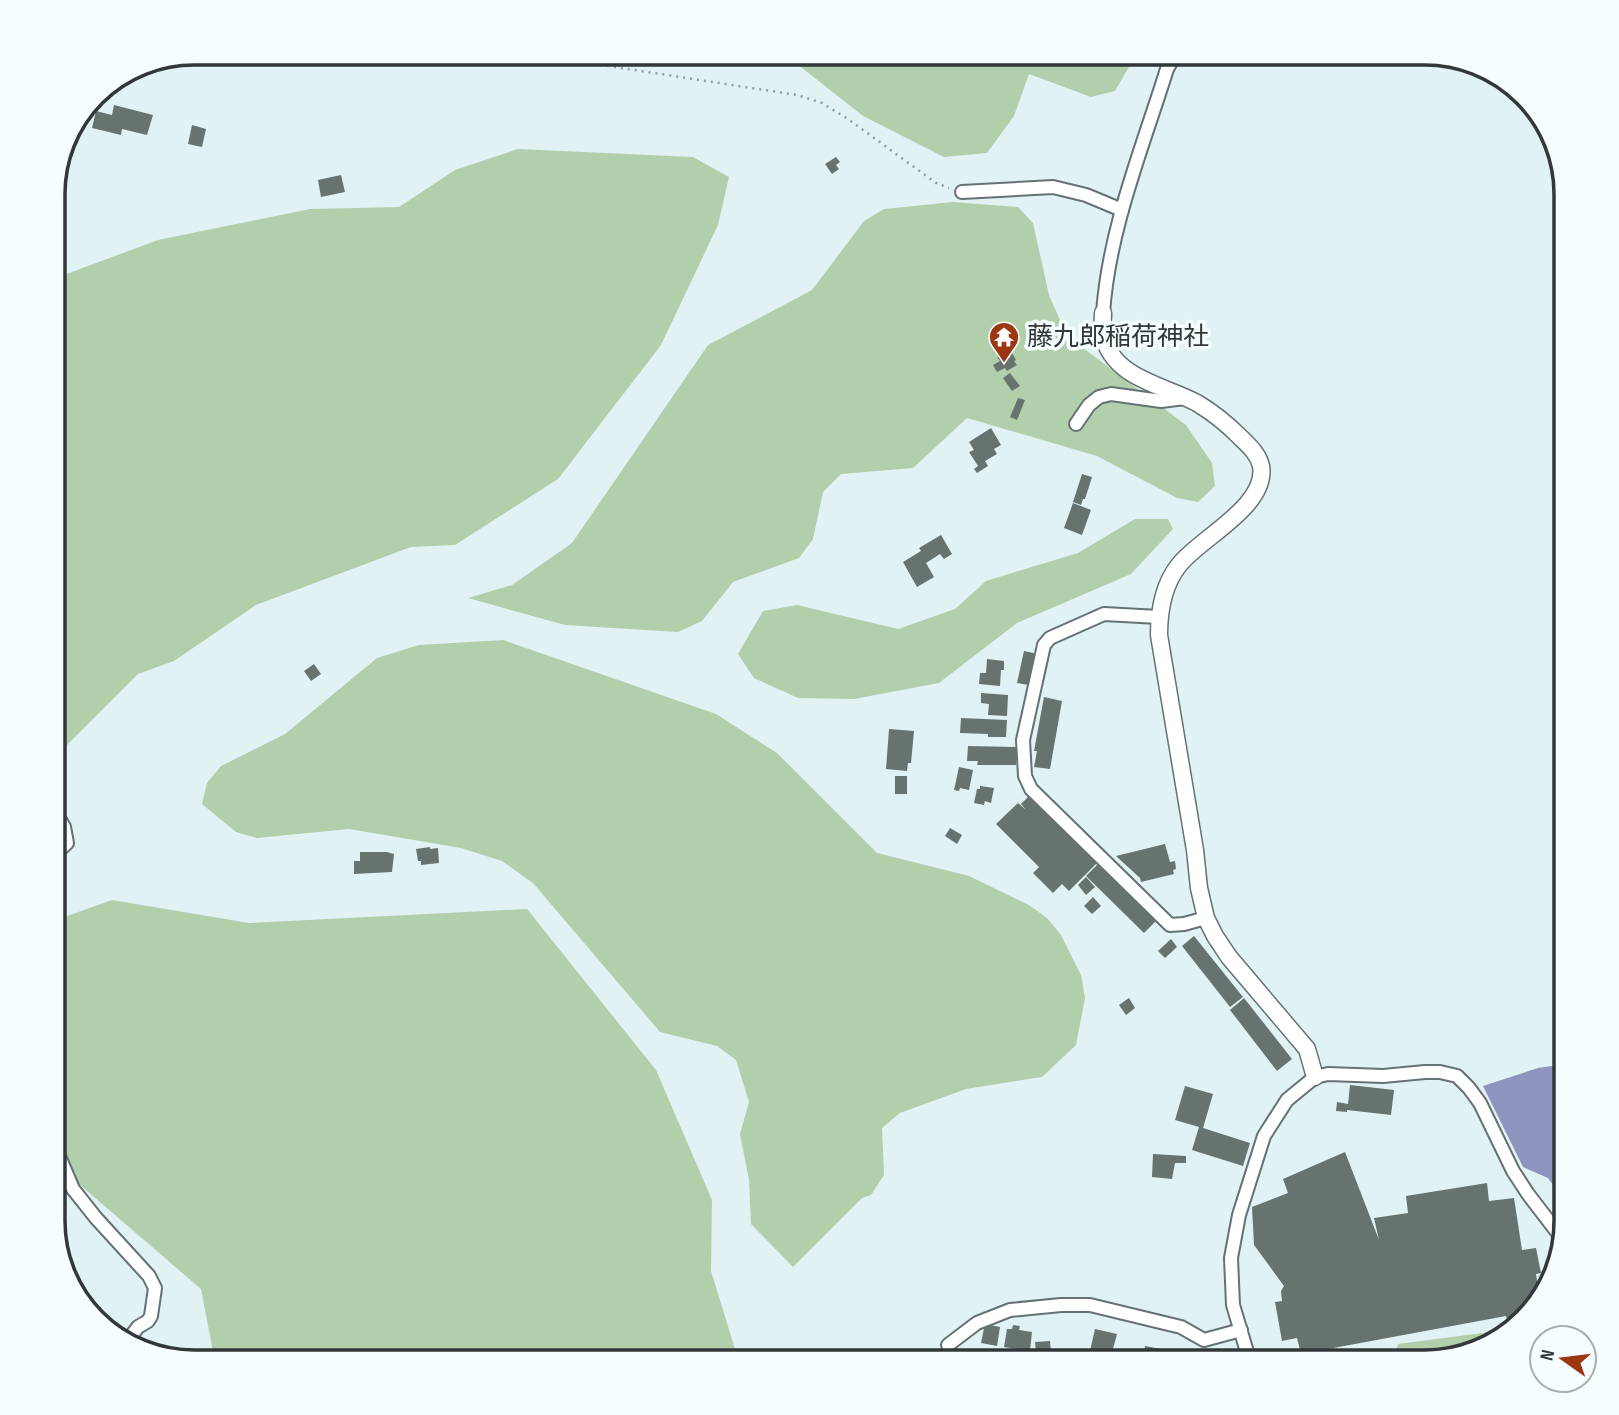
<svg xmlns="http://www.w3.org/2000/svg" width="1619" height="1415" font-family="'Sofia Sans Condensed','Noto Sans JP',sans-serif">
<rect width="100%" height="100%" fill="#e1f2f4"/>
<g fill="#b2cfac">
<path d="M783 53H1137L1115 91 1091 97 1029 74 1014 116 987 153 944 157 863 116Z"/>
<path d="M518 149 693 157 729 177 718 225 661 345 558 479 455 545 411 547 256 605 174 661 138 674 53 759V279L158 240 310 209 399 207 455 170Z"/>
<path d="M953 202 1018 207 1033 223 1049 295 1067 336 1186 425 1212 463 1215 486 1198 502 1177 498 1097 456 967 418 913 468 841 474 823 492 813 539 799 558 733 582 702 621 678 632 565 625 468 598 512 585 572 543 708 345 812 290 864 221 884 209Z"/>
<path d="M1135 519H1168L1173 529 1131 574 1017 623 939 683 854 699 798 698 754 678 738 654 763 611 797 605 898 629 955 609 986 581 1078 553Z"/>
<path d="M503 640 716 714 777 753 877 853 969 876 1029 905 1047 918 1061 935 1081 975 1085 998 1076 1045 1042 1077 966 1089 900 1113 882 1128 884 1175 871 1195 862 1198 793 1267 751 1224 749 1180 740 1134 749 1102 736 1060 717 1046 660 1032 533 883 502 861 461 848 349 829 257 838 236 832 202 804 207 783 221 766 285 734 377 658 419 645Z"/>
<path d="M112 900 249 923 527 909 656 1070 712 1200 711 1271 739 1362H215L201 1289 72 1178 53 1124V921Z"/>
<path d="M1490 1332 1504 1336 1480 1352 1426 1362H1393L1398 1344Z"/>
</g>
<path fill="#8d95bf" d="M1566 1064V1203L1548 1178 1523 1167 1483 1086 1538 1068Z"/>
<g fill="#66736f">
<path d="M114 105 153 115 147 135 122 129 121 135 92 128 96 111 112 115Z"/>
<path d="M192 125 206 129 202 147 188 144Z"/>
<path d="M836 157 840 162 836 165 839 169 832 174 825 164Z"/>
<path d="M341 175 345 192 321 197 318 180Z"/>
<path d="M1008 351 1010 354 1012 353 1016 360 1014 361 1017 365 1007 371 1005 368 997 372 993 365 1000 361 997 357Z"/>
<path d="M1010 373 1020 386 1012 391 1003 378Z"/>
<path d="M1018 398 1025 400 1017 420 1010 417Z"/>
<path d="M991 428 1001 445 994 449 997 454 985 461 988 466 977 473 974 469 978 466 969 452 974 450 969 442Z"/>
<path d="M1082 474 1092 477 1085 499H1083L1081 505 1073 502Z"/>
<path d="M1073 503 1091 510 1082 535 1064 528Z"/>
<path d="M941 535 952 554 944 559 940 554 926 563 934 577 917 587 903 562 921 551 919 548Z"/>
<path d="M1024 651 1038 654 1035 667H1032L1028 685 1017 683Z"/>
<path d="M987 659 1004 661V670H1001L1000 686 979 684 980 673H986Z"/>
<path d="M314 664 321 674 311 681 304 671Z"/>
<path d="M981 693 1008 695 1007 716 988 715 989 704 981 703Z"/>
<path d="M1044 697 1062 701 1050 769 1034 767 1037 751H1034Z"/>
<path d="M961 718 1007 720 1006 737H988V734L960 733Z"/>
<path d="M889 729 914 731 911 763H908L907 771 886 769Z"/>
<path d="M968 746 1016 747V765H977L978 761H967Z"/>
<path d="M959 767 973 770 969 790 960 788 959 791 954 790Z"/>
<rect x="895" y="776" width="12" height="18"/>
<path d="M980 786 994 788 991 803 985 801 984 805 974 803 977 789H980Z"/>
<path d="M1029 796 1097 863 1069 891 1062 884 1053 893 1033 873 1039 867 996 824 1018 803 1026 810 1021 804Z"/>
<path d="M950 828 962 835 957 844 945 836Z"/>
<path d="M1165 844 1170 862 1175 861 1176 869 1173 870 1174 874 1141 882 1140 878 1116 856Z"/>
<path d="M430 847V849L438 848 439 863 421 865V861H418L416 849Z"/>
<path d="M360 852H387L394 854 392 872 354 874V861H360Z"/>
<path d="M1101 861 1159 918 1144 933 1086 876Z"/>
<path d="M1086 877 1095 887 1086 895 1078 885Z"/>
<path d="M1093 897 1101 906 1092 914 1084 906Z"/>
<path d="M1194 936 1243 997 1230 1007 1182 946Z"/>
<path d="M1171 939 1177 947 1165 958 1158 951Z"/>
<path d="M1129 998 1135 1008 1126 1015 1119 1005Z"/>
<path d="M1244 998 1292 1059 1277 1071 1230 1010Z"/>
<path d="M1350 1085 1394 1090 1391 1115 1347 1110V1112L1336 1111 1337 1102 1348 1104Z"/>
<path d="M1185 1086 1213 1094 1203 1128 1250 1143 1243 1166 1192 1150 1199 1127 1175 1120Z"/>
<path d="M1345 1152 1379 1240 1374 1218 1408 1213 1406 1196 1487 1183 1489 1201 1514 1198 1522 1250 1536 1248 1541 1273 1536 1274 1540 1300 1526 1321 1512 1330 1509 1329 1506 1316 1301 1354 1297 1338 1282 1341 1275 1302 1282 1301 1281 1291 1284 1286 1254 1245 1252 1207 1288 1193 1283 1179Z"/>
<path d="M1153 1154 1186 1156V1163H1175L1172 1179 1152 1177Z"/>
<path d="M985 1324 1000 1327 997 1346 981 1343Z"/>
<path d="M1013 1325 1020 1326 1019 1330 1032 1332 1030 1351 1004 1347 1007 1329H1012Z"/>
<path d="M1095 1329 1117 1334 1111 1356 1090 1351Z"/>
<path d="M1050 1341 1051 1353H1036L1035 1342Z"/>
<path d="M1145 1346 1171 1351 1169 1362H1135L1137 1353 1144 1354Z"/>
<path d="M1177 1351 1212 1358 1211 1362H1174Z"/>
</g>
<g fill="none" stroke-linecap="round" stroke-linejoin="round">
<g stroke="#647275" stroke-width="16">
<g id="minor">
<path d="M962 192 1053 187 1086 195 1122 210"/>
<path d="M1103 313C1109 229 1142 149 1167 69L1176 53"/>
<path d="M1076 424 1089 405 1099 397 1111 394 1161 401 1185 398"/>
<path d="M1159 617 1104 614 1050 638 1044 645 1023 740 1025 776 1031 789 1170 925 1184 924 1206 918"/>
<path d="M53 856 67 843 64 827 53 808"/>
<path d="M53 1142 73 1189 96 1218 149 1276 155 1288 151 1316 148 1321 138 1327 126 1343"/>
<path d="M948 1345 977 1323 1010 1310 1061 1305H1090L1181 1327 1204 1340 1241 1330"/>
<path d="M1250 1362 1233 1305 1231 1258 1239 1215 1264 1136 1287 1100 1315 1077 1328 1074 1383 1076 1425 1072H1440L1457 1076 1469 1088 1480 1103 1513 1171 1528 1194 1564 1241"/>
</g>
</g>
<g stroke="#647275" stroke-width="19">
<path id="tertiary" d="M1103 313C1103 320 1102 328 1103 334 1112 379 1164 385 1197 403 1212 412 1227 424 1239 436 1248 445 1258 453 1261 466 1268 506 1200 538 1179 565 1163 585 1159 610 1159 635L1195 850 1199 888 1206 918 1215 936 1229 957 1307 1049 1315 1077"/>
</g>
<path stroke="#909c9d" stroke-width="2.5" stroke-dasharray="2 5" stroke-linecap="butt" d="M524 53 797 95 822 103 848 119 936 183 949 188"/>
<use href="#minor" stroke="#fff" stroke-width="12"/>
<use href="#tertiary" stroke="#fff" stroke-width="16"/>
</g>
<defs>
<g id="temple-pin" transform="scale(1.575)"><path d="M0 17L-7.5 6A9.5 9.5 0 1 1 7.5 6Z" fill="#9c3610" stroke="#f6fdfe"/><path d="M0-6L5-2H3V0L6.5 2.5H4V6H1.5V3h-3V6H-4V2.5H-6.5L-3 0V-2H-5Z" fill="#fff"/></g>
</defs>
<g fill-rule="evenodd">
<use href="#temple-pin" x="1004" y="337"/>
</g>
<g text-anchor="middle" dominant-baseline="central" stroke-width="7" stroke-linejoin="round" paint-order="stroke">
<g font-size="26" fill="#323839" stroke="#f6fdfe" text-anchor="start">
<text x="1027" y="337">藤九郎稲荷神社</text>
</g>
</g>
<path d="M0 0H1619V1415H0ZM194 65H1425A129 129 0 0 1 1554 194V1221A129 129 0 0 1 1425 1350H194A129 129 0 0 1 65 1221V194A129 129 0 0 1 194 65Z" fill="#f6fdfe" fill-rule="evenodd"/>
<path fill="none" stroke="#323839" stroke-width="3.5" d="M194 65H1425A129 129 0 0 1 1554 194V1221A129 129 0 0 1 1425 1350H194A129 129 0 0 1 65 1221V194A129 129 0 0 1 194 65Z"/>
<g transform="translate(1563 1359) rotate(284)"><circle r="33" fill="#f6fdfe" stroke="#a8aeaf" stroke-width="2"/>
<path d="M0-5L12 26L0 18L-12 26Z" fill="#9c3610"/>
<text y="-10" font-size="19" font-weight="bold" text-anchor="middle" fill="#323839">N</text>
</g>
</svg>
